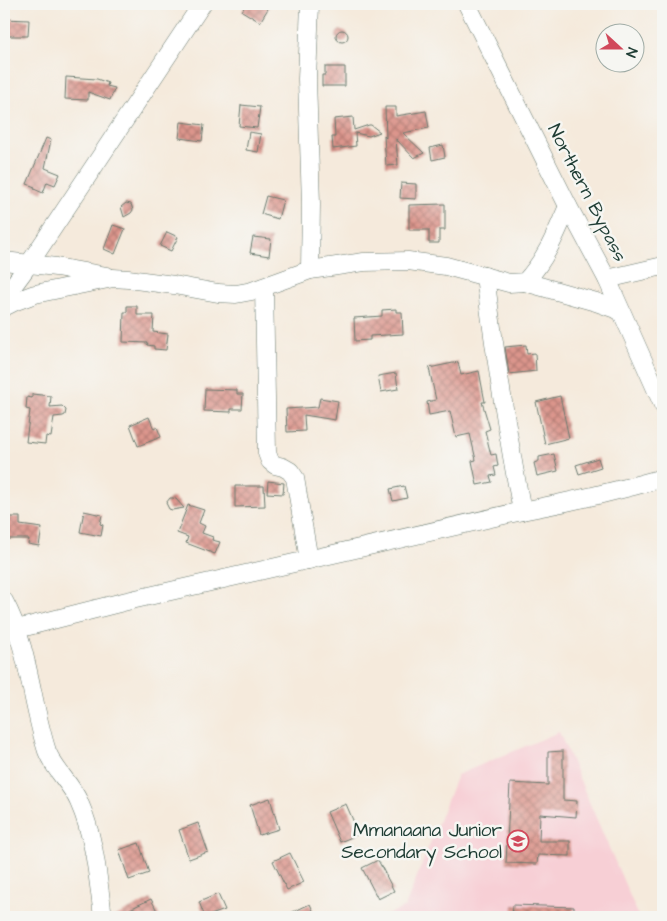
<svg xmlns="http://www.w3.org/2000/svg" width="667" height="921" font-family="'Architects Daughter',sans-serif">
<defs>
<pattern id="building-cross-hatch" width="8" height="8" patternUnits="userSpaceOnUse" patternTransform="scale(1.25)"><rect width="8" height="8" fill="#dc958c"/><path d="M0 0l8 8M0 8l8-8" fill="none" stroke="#b27b73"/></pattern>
</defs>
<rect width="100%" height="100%" fill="#f6f6f2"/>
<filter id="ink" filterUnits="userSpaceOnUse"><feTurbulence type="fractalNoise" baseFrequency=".02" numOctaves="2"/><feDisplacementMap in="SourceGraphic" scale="10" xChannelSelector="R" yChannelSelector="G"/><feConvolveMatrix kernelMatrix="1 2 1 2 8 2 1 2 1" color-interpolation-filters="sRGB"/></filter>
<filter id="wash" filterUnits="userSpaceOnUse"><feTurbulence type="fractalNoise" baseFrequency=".0096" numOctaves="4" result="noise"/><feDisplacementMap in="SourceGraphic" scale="20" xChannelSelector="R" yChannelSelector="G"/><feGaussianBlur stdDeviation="1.12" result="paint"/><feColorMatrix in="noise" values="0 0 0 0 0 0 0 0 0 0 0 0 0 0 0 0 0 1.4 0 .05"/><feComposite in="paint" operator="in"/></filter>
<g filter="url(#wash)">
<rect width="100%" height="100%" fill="#f5eadc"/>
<path fill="#f7cfd5" d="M559 732 639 917H382L405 907 457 775Z"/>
<g id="blocks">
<g fill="url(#building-cross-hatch)">
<path d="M246 4H263L269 7 260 22 242 11Z"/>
<path d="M4 19 29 20 28 36H4Z"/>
<circle cx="342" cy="36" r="6"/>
<path d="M325 67H345V86H322V75H325Z"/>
<path d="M66 77 97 79 108 83 107 86 115 88 110 100 88 92V100L65 99Z"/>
<path d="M241 105 260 107 257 128 239 126Z"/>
<path d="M385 107H396V116L426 111 429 128 403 133 424 153 414 158 396 139 398 165 386 166 384 136 386 138Z"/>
<path d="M353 117 354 130 369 125H371L380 132 369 136 355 133 356 146 333 149 332 137H335L334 119Z"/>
<path d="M181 122 204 125 202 141 179 138Z"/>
<path d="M249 132 261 134 258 152 246 150Z"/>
<path d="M46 138 51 140 45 168 60 174 55 185 47 182 43 193 34 189 35 187 27 184Z"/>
<path d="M443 145 445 157 432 160 430 148Z"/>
<path d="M401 183 416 184V199L400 198Z"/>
<path d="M266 196 283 200 278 219 261 214Z"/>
<path d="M126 203 131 204 133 210 131 213 124 217 121 207Z"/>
<path d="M445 204V230H439V243H429V230H409V205Z"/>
<path d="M113 225 125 229 115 254 104 249Z"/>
<path d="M167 232 178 237 171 251 160 246Z"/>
<path d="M253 237 271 239 269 256 250 253Z"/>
<path d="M127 306H137V315H154L153 332 168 334 166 350 154 349V346L147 345 148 343 123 342 124 312H127Z"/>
<path d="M396 309V312H402L403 334 370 336V340L355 341 354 318 382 316V310Z"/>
<path d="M526 345 527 354 535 353 536 371 509 374 505 347Z"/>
<path d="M458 362 461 375 479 371 485 402H482L490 429 485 431 491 455 496 454 498 466 494 467 496 475 490 476 492 482 477 485 472 461 476 460 470 434 456 437 450 411 429 415 427 402 436 400 429 368Z"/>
<path d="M396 373 398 389 381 392 378 376Z"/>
<path d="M205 389 237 390V394H243L242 409H231V412L204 411Z"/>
<path d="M32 394 51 396 50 407 62 406 66 410 65 415 63 416 54 417 51 437 46 436 45 444 26 442 30 410 26 409 27 397 32 398Z"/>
<path d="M560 396 569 438 545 444 536 402Z"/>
<path d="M320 398 338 401 335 420 304 415 305 431 287 432 286 409 318 407Z"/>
<path d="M149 417 154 429 157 427 161 437 138 446 130 425Z"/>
<path d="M554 454 558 471 537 476 534 463 539 461V457Z"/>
<path d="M598 458 601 467 579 474 576 465Z"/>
<path d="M268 481 284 483 283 494 267 493Z"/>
<path d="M235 486H264L265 506 235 507Z"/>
<path d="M404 486 407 498 393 501 390 489Z"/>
<path d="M170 498H173L176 499 184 508 172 510 169 509 166 503Z"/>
<path d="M188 505 204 510 199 523 205 526 202 533 213 537 212 540 220 542 215 554 186 543 188 537 177 533Z"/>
<path d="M84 511 102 515 100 524 103 525 101 536 80 532Z"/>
<path d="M4 517H20V525L42 528 39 546 28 544 29 539H4Z"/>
<path d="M563 751V800L577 801 576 817 540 814 539 841H570V856L538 855 537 864 506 863 510 783 548 785V752Z"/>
<path d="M270 798 279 829 259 835 250 805Z"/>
<path d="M346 804 359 834 340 842 327 812Z"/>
<path d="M198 823 208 852 189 859 179 830Z"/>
<path d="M139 843 149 873 129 880 119 850Z"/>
<path d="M290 853 304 882 287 890 273 861Z"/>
<path d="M378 860 394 891 378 899 362 868Z"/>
<path d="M218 894 225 910 205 917 199 902Z"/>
<path d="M151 899 160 917H113Z"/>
<path d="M310 904 316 917H282Z"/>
<path d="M513 905 574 907V917H512Z"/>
</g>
</g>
</g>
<g filter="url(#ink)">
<use href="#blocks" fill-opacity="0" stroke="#6a7a6f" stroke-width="1"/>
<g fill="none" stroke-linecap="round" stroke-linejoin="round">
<g stroke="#6a7a6f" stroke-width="19">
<g id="minor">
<path d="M310 4 307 79 311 204 310 270"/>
<path d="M467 4 568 206 607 279 663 405"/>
<path d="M4 261 56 267 107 276"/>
<path d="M485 276C495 354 507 433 522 511"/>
<path d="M607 279 663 266"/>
<path d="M525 282 596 302 621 311"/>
<path d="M264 287 267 453 270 461 275 465 283 467 290 471 295 478 309 560"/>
<path d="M4 298 29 264 202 4"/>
<path d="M4 307 16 301 35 294 113 278 128 279 174 285 218 293 236 294 252 291 310 270 364 262 408 261 446 266 509 283 525 282C546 259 556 234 568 206"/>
<path d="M4 601C29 647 31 702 47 751 54 770 71 783 79 802 95 838 98 879 103 917"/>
<path d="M4 631 17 629 127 601 522 511C570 502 617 491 663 478"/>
</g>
</g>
<use href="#minor" stroke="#fff" stroke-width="18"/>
</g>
</g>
<defs>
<g id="school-ring" transform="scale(1.125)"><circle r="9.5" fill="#f6f6f2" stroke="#d1495b" stroke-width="1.5"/><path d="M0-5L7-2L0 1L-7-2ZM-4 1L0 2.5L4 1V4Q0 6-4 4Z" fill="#d1495b"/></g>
</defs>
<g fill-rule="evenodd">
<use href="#school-ring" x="518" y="841"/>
</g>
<g text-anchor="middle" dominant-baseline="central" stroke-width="5" stroke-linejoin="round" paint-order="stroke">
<g font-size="19" fill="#1f3d34" stroke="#f6f6f2">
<text transform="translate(587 193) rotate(63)">Northern Bypass</text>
</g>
<g font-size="19" fill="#1f3d34" stroke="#f6f6f2" text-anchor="end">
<text x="502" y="830">Mmanaana Junior<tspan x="502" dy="22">Secondary School</tspan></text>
</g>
</g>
<rect width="667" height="921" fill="none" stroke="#f6f6f2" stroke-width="20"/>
<g transform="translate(620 48) rotate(111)"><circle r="24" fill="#f6f6f2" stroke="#a0aca6"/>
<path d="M0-4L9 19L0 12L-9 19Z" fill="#d1495b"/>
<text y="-8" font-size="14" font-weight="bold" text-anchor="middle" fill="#1f3d34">N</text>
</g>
</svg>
